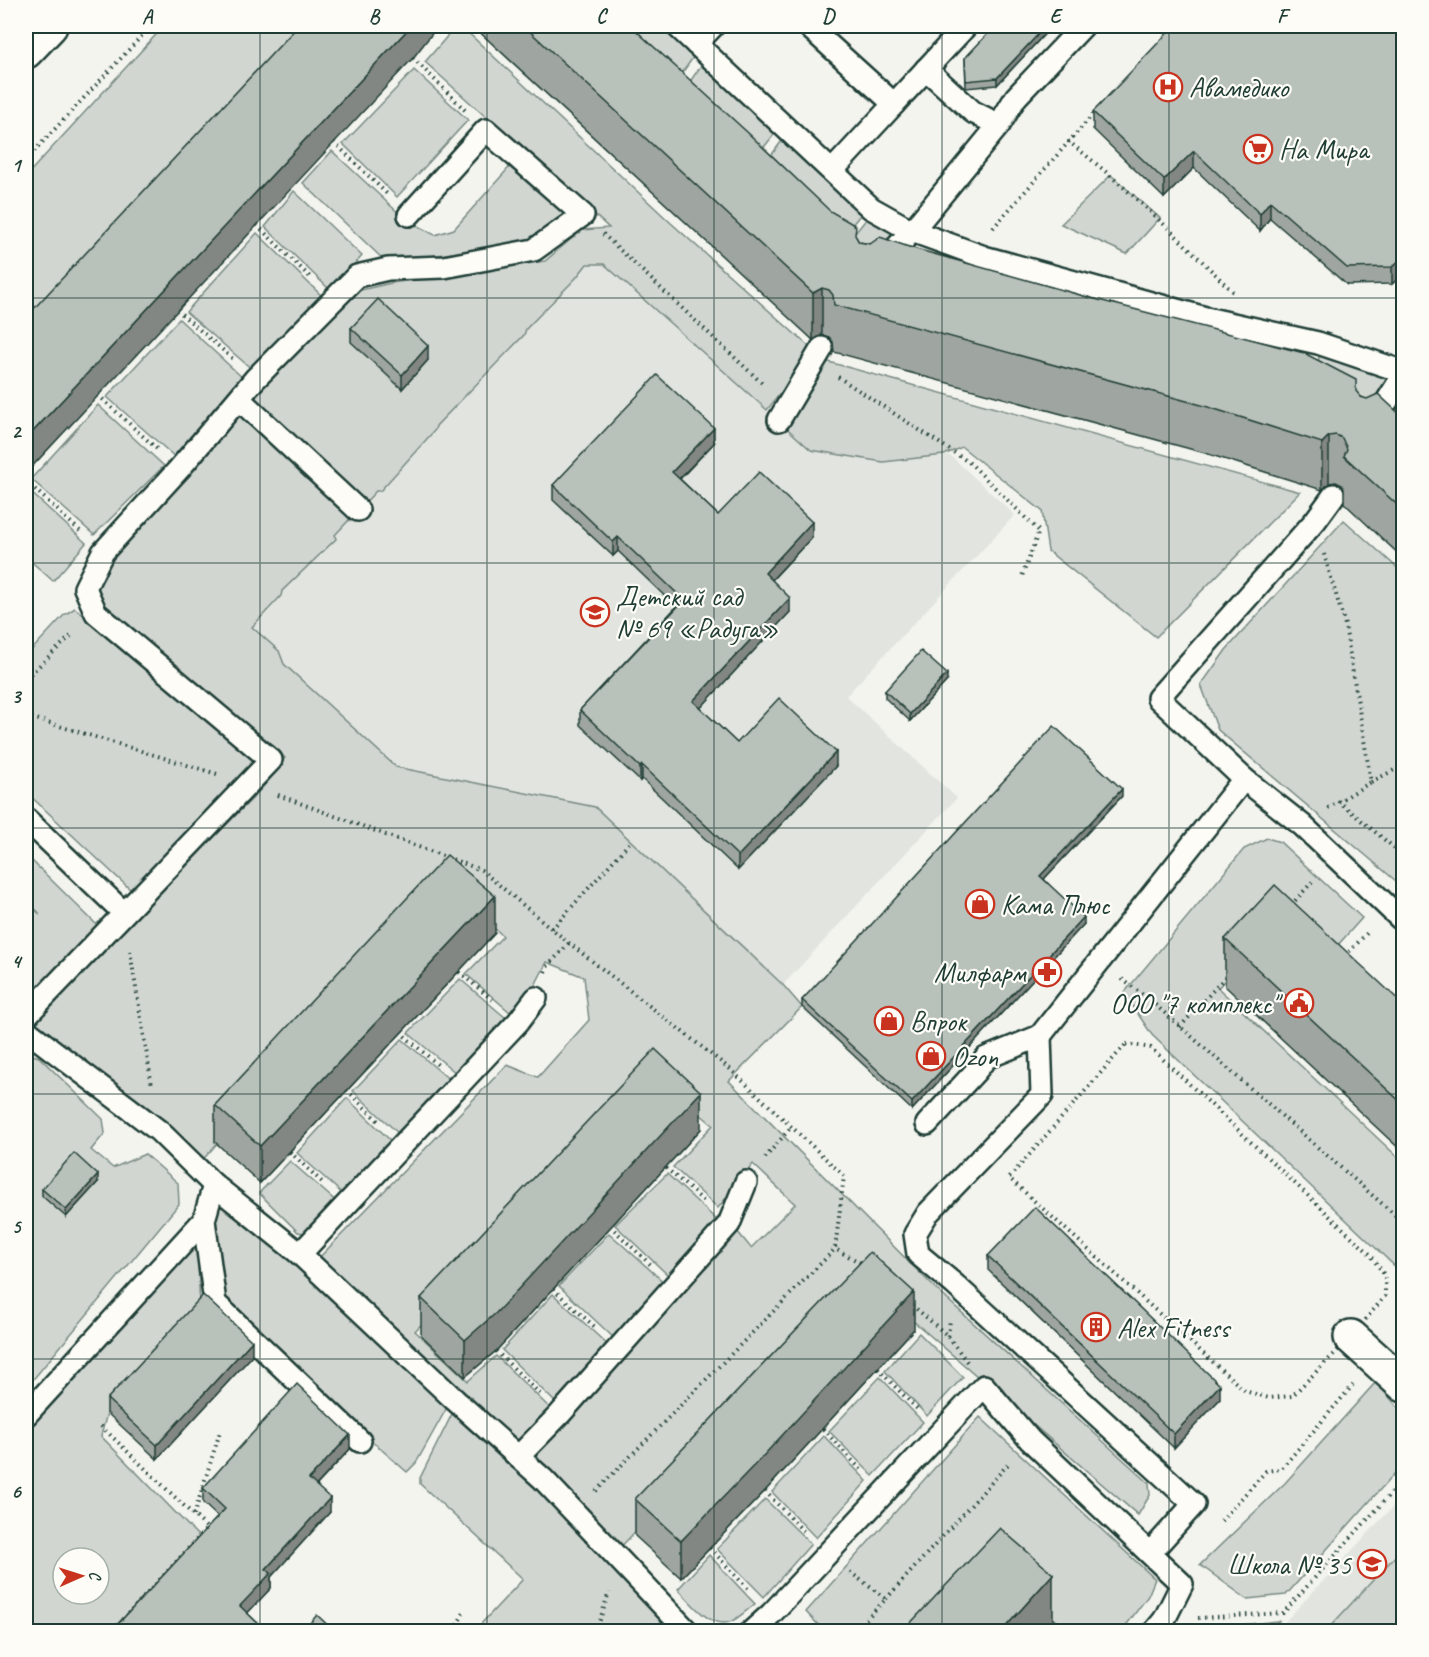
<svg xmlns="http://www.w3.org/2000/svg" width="1429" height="1657" font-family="Caveat,sans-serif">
<rect width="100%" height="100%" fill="#f4f4ef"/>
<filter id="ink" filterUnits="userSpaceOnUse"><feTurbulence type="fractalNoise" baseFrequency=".0167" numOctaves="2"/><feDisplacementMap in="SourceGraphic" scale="12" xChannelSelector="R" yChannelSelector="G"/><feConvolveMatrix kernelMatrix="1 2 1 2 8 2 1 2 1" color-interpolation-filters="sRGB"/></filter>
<g filter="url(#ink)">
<g fill="#e2e5df">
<path d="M587 264H604L779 420 883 462 944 455 951 456 1015 515 846 696 957 798 783 985 595 807 396 767 284 664 279 651 252 627 281 596 282 591 335 539V535L376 491 380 490 435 430 436 426 524 335 526 329 548 309Z"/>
<path d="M1403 1496V1631H1276Z"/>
</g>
<g fill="#d1d6d1" stroke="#788a82" stroke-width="1.5" fill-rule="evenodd">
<path d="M164 26H323L26 340V176Z"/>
<path d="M456 26H461L671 223 814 351 767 410 604 264H587L576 278 526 329 524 335 436 426 435 430 380 491H376L335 535 336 539 282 591 281 596 252 627 279 651 284 664 396 767 595 807 783 985 802 1007 729 1081 937 1290 1149 1483 1150 1495 1138 1515 868 1282 618 1550 525 1458 732 1225 751 1248 795 1204 753 1164 718 1208 673 1167 713 1125 657 1078 415 1331 468 1381 496 1356 555 1413 517 1452 314 1263 507 1065 538 1077 589 1020 584 977 547 962 530 995 511 1013 466 974 503 936 443 881 201 1162 26 1025 253 798 269 780 285 758 104 609 94 583 109 555 348 293 391 283 545 261 582 230 609 228 425 62Z"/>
<path d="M590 26H668L697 52 664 98Z"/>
<path d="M705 60 780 127 745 171 672 107Z"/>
<path d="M414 70 468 120 397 197 343 144Z"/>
<path d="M787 134 865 209 830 252 753 180Z"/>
<path d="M332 151 406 220 435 235 454 229 514 162 570 214 534 242 386 262 303 183Z"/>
<path d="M1111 175 1160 218 1127 254 1061 224Z"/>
<path d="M294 191 362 256 331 291 265 227Z"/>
<path d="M872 212 907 232 865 276 835 258Z"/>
<path d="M257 233 324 298 254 371 186 312Z"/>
<path d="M179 319 244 379 176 458 107 397Z"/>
<path d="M1321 348 1399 374 1370 422 1310 399Z"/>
<path d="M825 361 1300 492 1156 637 1048 551 1042 511 962 447 944 455 883 462 811 450 782 424Z"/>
<path d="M98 405 164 466 94 535 31 479Z"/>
<path d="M26 488 86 543 53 581 26 557Z"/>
<path d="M1344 520 1403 573V887L1218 730 1201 685 1226 650Z"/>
<path d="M75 608 258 761 133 892 26 792V656L64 615Z"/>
<path d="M1267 838 1280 842 1362 918 1320 965 1273 925 1218 988 1403 1162V1274L1152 1035 1124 993 1244 849Z"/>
<path d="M26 855 99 927 35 997 26 987V904L40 914 26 899Z"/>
<path d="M460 979 506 1018 456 1073 408 1033Z"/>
<path d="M402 1039 451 1081 400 1135 353 1091Z"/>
<path d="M26 1053 39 1057 103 1119 105 1133 91 1150 113 1168 145 1154 178 1183 179 1204 26 1388Z"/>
<path d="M347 1098 393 1143 345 1196 297 1153Z"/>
<path d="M290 1161 339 1204 308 1234 298 1232 259 1193Z"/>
<path d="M667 1174 719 1222 671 1278 615 1225Z"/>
<path d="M217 1193 449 1404 416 1463 407 1472 224 1311 209 1219Z"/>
<path d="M609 1233 666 1284 617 1341 559 1286Z"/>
<path d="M197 1236 200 1312 107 1413 101 1436 206 1544 125 1631H26V1424ZM63 1558H99V1594H63Z"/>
<path d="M553 1294 611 1348 559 1406 502 1350Z"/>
<path d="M919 1333 963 1377 927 1416 885 1371Z"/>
<path d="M880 1377 923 1422 873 1476 829 1431Z"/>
<path d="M1376 1382 1403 1413V1464L1286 1595 1247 1599 1200 1565 1285 1483Z"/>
<path d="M455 1408 550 1497 681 1631H487L480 1625 523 1579 420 1484V1478Z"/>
<path d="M980 1417 1155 1579 1148 1596 1122 1631H1067L1000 1569 939 1631H824L806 1612Z"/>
<path d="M824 1436 867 1481 816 1538 772 1492Z"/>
<path d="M765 1499 811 1544 764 1597 717 1549Z"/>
<path d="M1400 1551 1404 1554 1403 1631H1326Z"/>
<path d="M709 1555 755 1604C748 1609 740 1617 732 1621 711 1631 691 1602 678 1589Z"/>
<path d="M1279 1621 1268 1631H1214L1219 1627Z"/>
</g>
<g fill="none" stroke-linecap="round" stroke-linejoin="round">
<g stroke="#1f3d34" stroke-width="26">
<g id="lane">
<path d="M677 26 871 208 912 231 984 257 1206 318 1318 343 1404 372"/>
<path d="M808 26 894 104 966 26"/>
<path d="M696 44 713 26"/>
<path d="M926 69 973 112 999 125"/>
<path d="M832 171 894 104"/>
<path d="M880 265 912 231 999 125 1016 97 1083 26"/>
<path d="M239 399 358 510"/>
<path d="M779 420 822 348"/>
<path d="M1372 425 1404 374"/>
<path d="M1334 495 1315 521 1158 698 1244 779 1302 825 1404 922"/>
<path d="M26 819 123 912"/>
<path d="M26 1016 271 760 96 613 85 588 103 552 179 469 255 379 357 276 388 269 444 267 534 250 583 215 486 130 409 215"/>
<path d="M26 1030 159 1131 214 1185 300 1254 455 1400 543 1479 688 1632"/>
<path d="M1040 1036 1042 1095 928 1213 915 1234 918 1254 954 1284 1194 1504 1150 1553"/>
<path d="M927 1124 975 1072 986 1058 1040 1036 1244 779"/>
<path d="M214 1185 204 1220 215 1303 360 1441"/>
<path d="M300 1254 518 1022 536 998"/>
<path d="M26 1415 204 1220"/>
<path d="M518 1457 560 1414 729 1224 746 1182"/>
<path d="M751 1632 771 1614 984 1386 1030 1440 1182 1584 1164 1620 1154 1632"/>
</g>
</g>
<g stroke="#1f3d34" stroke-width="38">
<g id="street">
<path d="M26 51 50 26"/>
<path d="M1351 1337 1404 1385"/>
</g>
</g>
<g stroke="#1f3d34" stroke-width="4" stroke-dasharray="1.5 4.5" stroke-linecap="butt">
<path d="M413 58 465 110"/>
<path d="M1068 141C1127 187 1180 239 1233 292"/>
<path d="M334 142 387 194"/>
<path d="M26 160 151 26"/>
<path d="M257 225 312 279"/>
<path d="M993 228 1095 112"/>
<path d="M603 234 764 385"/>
<path d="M177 310 233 359"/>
<path d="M838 377 970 463 1039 531 1021 579"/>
<path d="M98 395 157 449"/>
<path d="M26 481 80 531"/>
<path d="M1324 554 1345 625 1371 782 1328 808"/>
<path d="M26 678 73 634"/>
<path d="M26 716 217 774"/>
<path d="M1371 782 1404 765"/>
<path d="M278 795 481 870 569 943 730 1069 844 1176 835 1249 863 1264"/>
<path d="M1338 801 1404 856"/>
<path d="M1291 905 1315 879"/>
<path d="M552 929 631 841"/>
<path d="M130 951 152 1086"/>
<path d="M1345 956 1369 931"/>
<path d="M459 972 495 1002"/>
<path d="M545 972 547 967 569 943"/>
<path d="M1122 979 1151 1001 1404 1223"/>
<path d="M1180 1027 1228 974"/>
<path d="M400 1032 438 1065"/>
<path d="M1126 1044 1151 1048 1370 1254 1385 1276V1296L1351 1337 1292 1396 1269 1398 1245 1391 1009 1178Z"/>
<path d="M347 1090 380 1123"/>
<path d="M290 1152 324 1184"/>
<path d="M765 1158 791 1127"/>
<path d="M666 1168 706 1203"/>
<path d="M610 1226 653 1267"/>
<path d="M553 1289 597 1329"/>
<path d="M912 1305 948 1336 967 1362"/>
<path d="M948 1336 950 1320"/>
<path d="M496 1351 540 1394"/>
<path d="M878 1369 919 1411"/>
<path d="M101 1426 207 1528 122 1621"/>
<path d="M823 1429 863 1472"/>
<path d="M596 1491 835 1249"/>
<path d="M765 1491 806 1534"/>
<path d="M194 1515 220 1432"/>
<path d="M1221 1521 1266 1471 1281 1469 1353 1385"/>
<path d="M710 1548 750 1591"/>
<path d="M850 1572 886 1599 853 1632"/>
<path d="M886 1599 1010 1462"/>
<path d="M1198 1618 1283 1613 1404 1479"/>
<path d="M457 1625 465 1611"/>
<path d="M596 1632 609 1592"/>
</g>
<use href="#lane" stroke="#fdfcf7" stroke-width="21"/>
<use href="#street" stroke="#fdfcf7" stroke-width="33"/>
</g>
<g fill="#9fa6a1" stroke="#1f3d34" stroke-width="1.5">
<path d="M473 26H631L856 237 859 242 870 244 909 247 1356 392 1361 397 1404 418V559L1344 503V489L1342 485 1336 482 1329 483 1322 490 1205 453 834 352 833 342 829 337 822 335 813 340Z"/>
<path d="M1052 26 997 85 966 88 965 58Z"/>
<path d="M1404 26V273L1392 284 1347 285 1270 218 1260 231 1194 168 1164 198 1093 129V112Z"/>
<path d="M351 328 428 360 402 389 351 342Z"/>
<path d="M714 443 680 479 718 515 812 537 772 580 790 612 700 708 737 743 836 766 738 870 642 779 640 781 580 725V710L676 607 618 551 613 556 553 500V485Z"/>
<path d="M947 681 910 721 885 698V691Z"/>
<path d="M1122 796 1044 879 1084 924 912 1110 802 1007V1000Z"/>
<path d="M495 933 260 1183 215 1142V1105Z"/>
<path d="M1225 939 1404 1005V1153L1225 986Z"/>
<path d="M701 1129 496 1351 465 1377 421 1335V1298Z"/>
<path d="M98 1182 66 1217 42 1196V1189Z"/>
<path d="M988 1256 1220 1399 1174 1448 988 1270Z"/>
<path d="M914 1329 765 1491 681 1578 635 1536V1499Z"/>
<path d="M252 1356 157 1459 107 1413V1399Z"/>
<path d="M350 1449 317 1485 330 1512 271 1577V1588L247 1613 267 1632H116V1626L218 1517 203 1503V1488Z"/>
</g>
<g fill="#828783" stroke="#1f3d34" stroke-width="1.5">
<path d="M411 26H438L413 58 26 473V439Z"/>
<path d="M1046 26H1052L997 85V78Z"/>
<path d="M1194 151V168L1164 198V180Z"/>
<path d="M1270 201V218L1260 231V214Z"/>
<path d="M1404 256V273L1392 284V267Z"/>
<path d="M822 288V335L813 340V293Z"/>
<path d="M428 346V360L402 389V375Z"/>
<path d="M714 428V443L672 486V472Z"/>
<path d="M1329 436V483L1322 490V443Z"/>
<path d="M812 522V537L765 587V573Z"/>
<path d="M618 537V551L613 556V542Z"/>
<path d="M790 598V612L693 716V701Z"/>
<path d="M947 674V681L910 721V714Z"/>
<path d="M836 752V766L738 870V856Z"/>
<path d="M642 765V779L640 781V767Z"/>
<path d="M1122 789V796L1040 883V876Z"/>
<path d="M495 896V933L260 1183V1146Z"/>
<path d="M1084 917V924L912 1110V1102Z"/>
<path d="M701 1092V1129L496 1351 465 1377V1340Z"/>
<path d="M98 1175V1182L66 1217V1210Z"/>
<path d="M914 1292V1329L765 1491 681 1578V1541Z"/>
<path d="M252 1341V1356L157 1459V1445Z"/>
<path d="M1220 1385V1399L1174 1448V1434Z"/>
<path d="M350 1435V1449L309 1493V1479Z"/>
<path d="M330 1498V1512L271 1577V1588L240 1621V1606L266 1569Z"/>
<path d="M1053 1574V1622L1044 1632H1001Z"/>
</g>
<g fill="#b9c1bb" stroke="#1f3d34" stroke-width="1.5">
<path d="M298 26H411L26 439V317Z"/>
<path d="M524 26H631L747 132 830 211 856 226 855 235 859 242 870 244 880 237 909 247 1087 297 1304 353 1356 380V391L1361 397 1367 399 1378 394 1404 418V511L1344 456 1347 449 1342 438 1336 435 1329 436 1322 443 1205 406 834 305 833 295 829 290 822 288 813 293Z"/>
<path d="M995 26H1046L997 78 966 81 965 58Z"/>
<path d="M1174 26H1404V256L1392 267 1347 268 1270 201 1260 214 1194 151 1164 180 1093 112Z"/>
<path d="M378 299 428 346 402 375 351 328Z"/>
<path d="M657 375 714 428 672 472 718 515 759 472 812 522 765 573 790 598 693 701 737 743 779 698 836 752 738 856 642 765 640 767 580 710 684 600 618 537 613 542 553 485Z"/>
<path d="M921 651 947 674 910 714 885 691Z"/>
<path d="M1054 726 1122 789 1040 876 1084 917 912 1102 802 1000Z"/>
<path d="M447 855 495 896 260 1146 215 1105Z"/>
<path d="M1275 885 1404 1005V1105L1225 939Z"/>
<path d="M655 1049 701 1092 496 1313 465 1340 421 1298Z"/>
<path d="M74 1153 98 1175 66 1210 42 1189Z"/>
<path d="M1035 1207 1220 1385 1174 1434 988 1256Z"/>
<path d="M870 1252 914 1292 765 1454 681 1541 635 1499Z"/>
<path d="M203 1295 252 1341 157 1445 107 1399Z"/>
<path d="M297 1384 350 1435 309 1479 330 1498 266 1569 271 1573 240 1606 267 1632H122L116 1626 225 1509 203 1488Z"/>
<path d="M1000 1528 1053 1574 1001 1632H902Z"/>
<path d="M317 1615 335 1632H302Z"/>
</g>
</g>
<path fill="none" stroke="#1f3d34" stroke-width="1.5" stroke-opacity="0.55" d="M260 26V1632M487 26V1632M714 26V1632M942 26V1632M1169 26V1632M26 298H1404M26 563H1404M26 828H1404M26 1094H1404M26 1359H1404"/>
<defs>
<g id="hospital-ring" transform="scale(1.5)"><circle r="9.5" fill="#fdfcf7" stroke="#c8321e" stroke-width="1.5"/><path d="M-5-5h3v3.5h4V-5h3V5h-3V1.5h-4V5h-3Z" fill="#c8321e"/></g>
<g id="supermarket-ring" transform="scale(1.5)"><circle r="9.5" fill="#fdfcf7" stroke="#c8321e" stroke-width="1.5"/><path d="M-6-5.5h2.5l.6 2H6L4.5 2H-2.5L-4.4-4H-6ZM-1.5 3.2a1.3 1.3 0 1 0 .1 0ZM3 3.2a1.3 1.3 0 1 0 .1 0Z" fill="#c8321e"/></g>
<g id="school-ring" transform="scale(1.5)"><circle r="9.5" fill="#fdfcf7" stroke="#c8321e" stroke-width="1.5"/><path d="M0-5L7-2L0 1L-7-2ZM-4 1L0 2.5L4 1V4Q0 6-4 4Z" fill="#c8321e"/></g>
<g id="shop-ring" transform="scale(1.5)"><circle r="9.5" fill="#fdfcf7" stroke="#c8321e" stroke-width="1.5"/><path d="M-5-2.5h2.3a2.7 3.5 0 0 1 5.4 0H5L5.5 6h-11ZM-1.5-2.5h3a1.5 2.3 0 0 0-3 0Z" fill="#c8321e"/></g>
<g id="pharmacy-ring" transform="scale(1.5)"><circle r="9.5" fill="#fdfcf7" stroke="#c8321e" stroke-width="1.5"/><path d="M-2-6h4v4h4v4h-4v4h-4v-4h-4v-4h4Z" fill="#c8321e"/></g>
<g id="civic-ring" transform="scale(1.5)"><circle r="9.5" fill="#fdfcf7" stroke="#c8321e" stroke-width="1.5"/><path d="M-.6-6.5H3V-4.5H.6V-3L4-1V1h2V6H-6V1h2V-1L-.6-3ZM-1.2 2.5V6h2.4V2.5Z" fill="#c8321e"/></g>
<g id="building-ring" transform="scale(1.5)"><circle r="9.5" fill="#fdfcf7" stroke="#c8321e" stroke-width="1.5"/><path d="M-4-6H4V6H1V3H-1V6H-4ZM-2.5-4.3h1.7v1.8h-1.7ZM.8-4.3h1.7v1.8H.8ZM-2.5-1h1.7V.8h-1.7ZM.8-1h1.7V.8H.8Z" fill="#c8321e"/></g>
</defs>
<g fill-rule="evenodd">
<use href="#hospital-ring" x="1168" y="87"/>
<use href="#supermarket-ring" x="1258" y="149"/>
<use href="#school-ring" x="595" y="612"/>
<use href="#shop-ring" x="980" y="904"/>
<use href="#pharmacy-ring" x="1047" y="972"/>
<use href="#civic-ring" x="1299" y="1003"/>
<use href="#shop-ring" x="889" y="1021"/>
<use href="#shop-ring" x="931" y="1056"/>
<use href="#building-ring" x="1096" y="1327"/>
<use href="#school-ring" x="1372" y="1564"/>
</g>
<g text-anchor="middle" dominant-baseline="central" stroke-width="4.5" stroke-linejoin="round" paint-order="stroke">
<g font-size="28" fill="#1f3d34" stroke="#fdfcf7" text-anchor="start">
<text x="1189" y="87">Авамедико</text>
<text x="1279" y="149">На Мира</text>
<text x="616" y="596">Детский сад<tspan x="616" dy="32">№ 69 «Радуга»</tspan></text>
<text x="1001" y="904">Кама Плюс</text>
<text x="1026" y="972" text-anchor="end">Милфарм</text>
<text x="1278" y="1003" text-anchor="end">ООО "7 комплекс"</text>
<text x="910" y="1021">Впрок</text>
<text x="952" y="1056">Ozon</text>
<text x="1117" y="1327">Alex Fitness</text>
<text x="1351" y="1564" text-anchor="end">Школа № 35</text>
</g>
</g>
<rect width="1429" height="1657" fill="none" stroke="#fdfcf7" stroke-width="66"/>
<g transform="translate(81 1576) rotate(87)"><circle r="28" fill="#fdfcf7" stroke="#a4b0a9" stroke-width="1.5"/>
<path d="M0-4.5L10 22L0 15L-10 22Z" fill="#c8321e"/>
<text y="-9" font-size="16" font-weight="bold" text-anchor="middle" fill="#1f3d34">С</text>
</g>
<rect x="33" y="33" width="1363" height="1591" fill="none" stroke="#1f3d34" stroke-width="2"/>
<g font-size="20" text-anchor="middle" font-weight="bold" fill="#1f3d34">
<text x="147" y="23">A</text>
<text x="374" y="23">B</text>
<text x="601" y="23">C</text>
<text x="828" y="23">D</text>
<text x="1055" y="23">E</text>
<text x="1282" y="23">F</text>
<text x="16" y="172">1</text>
<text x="16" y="438">2</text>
<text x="16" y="703">3</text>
<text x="16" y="968">4</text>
<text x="16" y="1233">5</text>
<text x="16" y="1498">6</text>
</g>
</svg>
